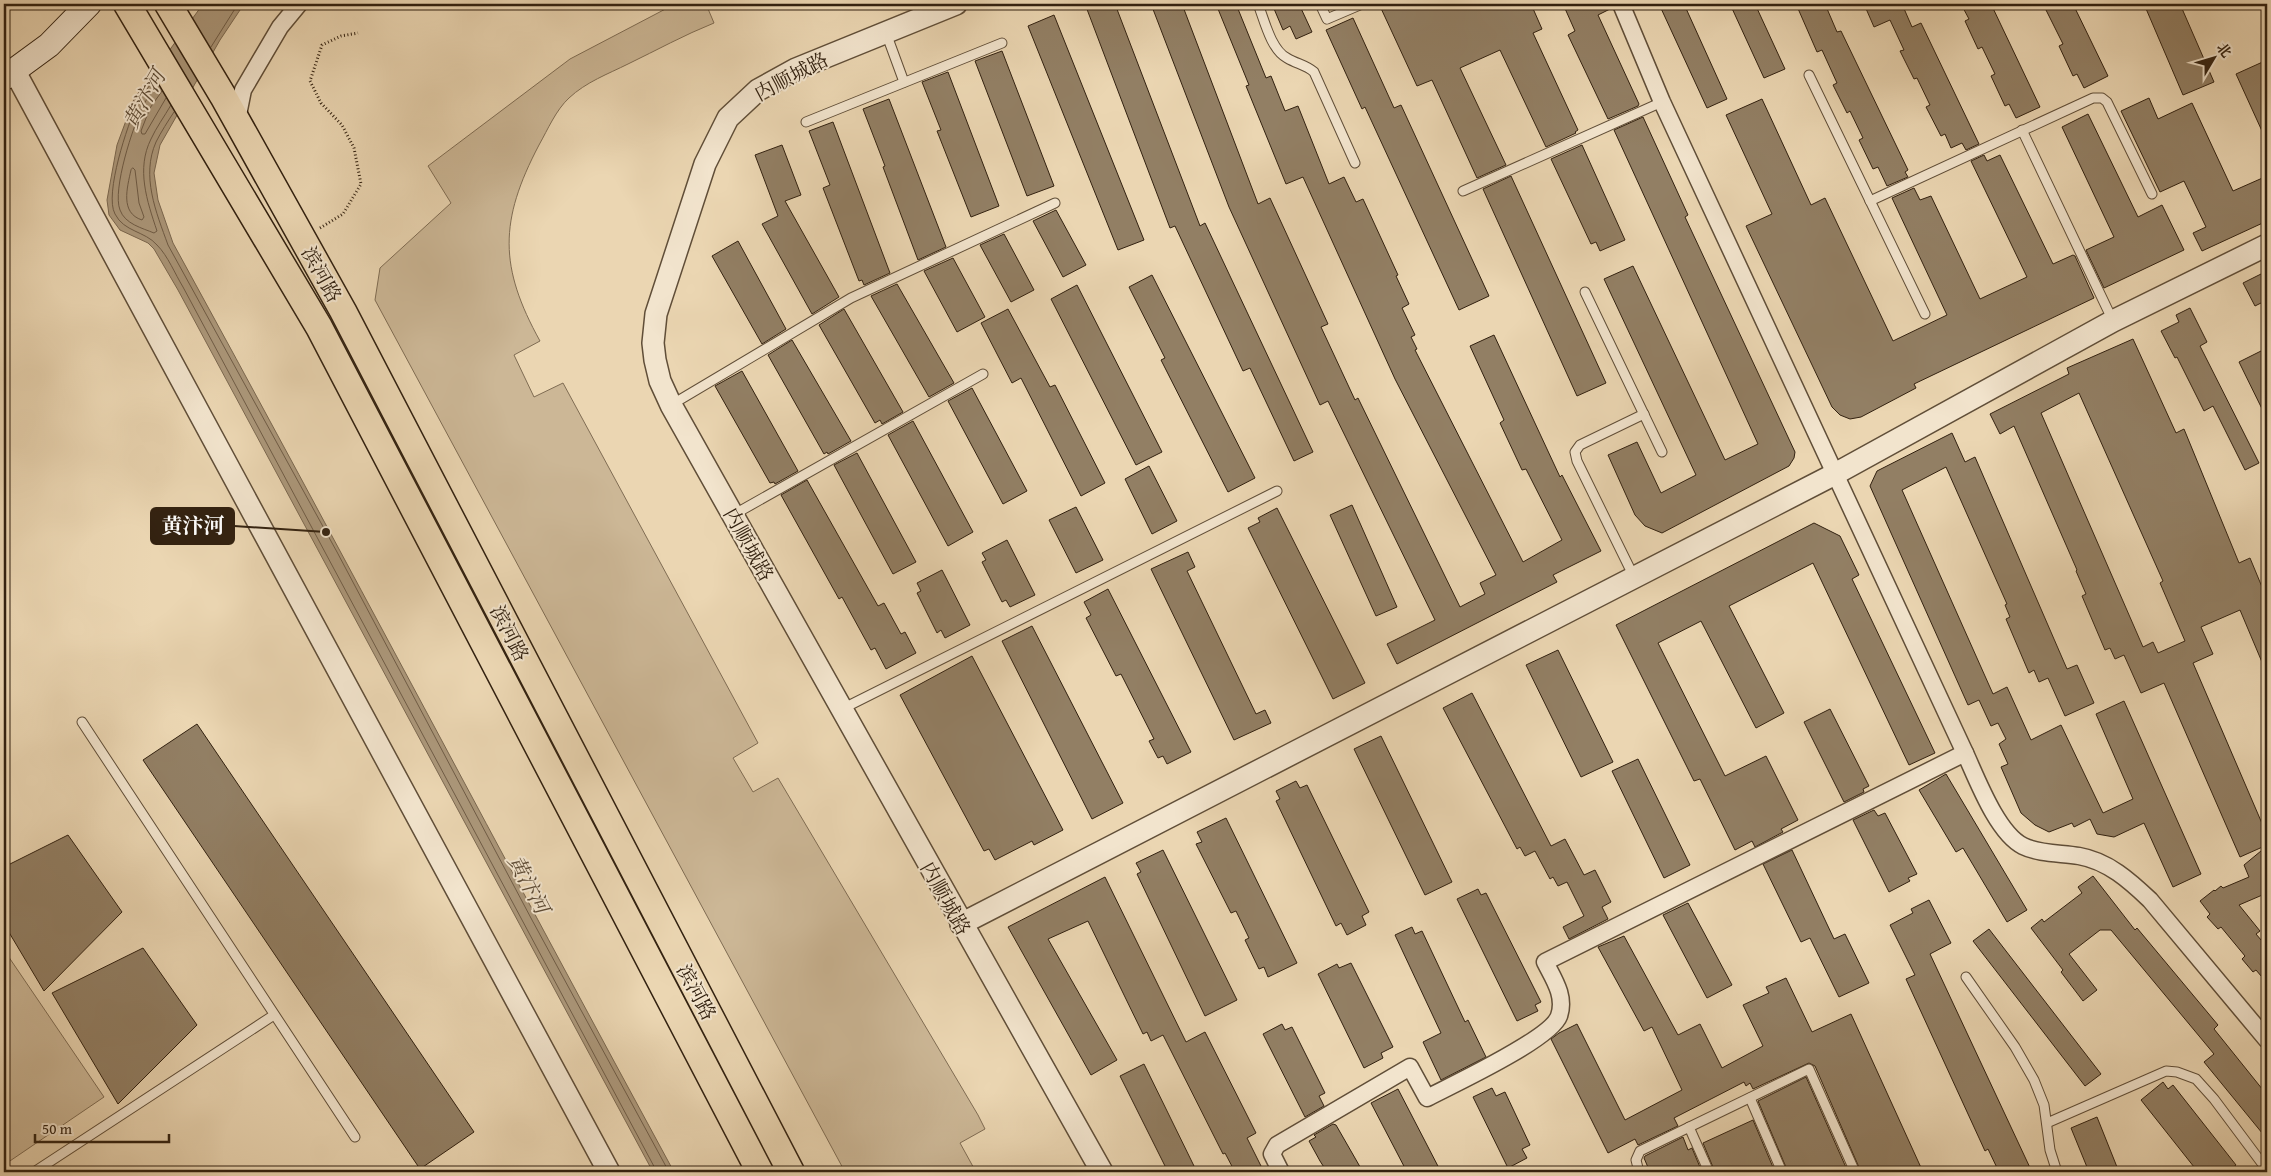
<svg xmlns="http://www.w3.org/2000/svg" width="2271" height="1176" font-family="'Gentium Book Plus','Noto Serif SC',serif">
<rect width="100%" height="100%" fill="#ebd6b2"/>
<filter id="stains"><feTurbulence type="fractalNoise" baseFrequency=".004" numOctaves="4"/><feColorMatrix values="0 0 0 0 .2 0 0 0 0 .09 0 0 0 0 .02 0 0 0 .5 -.17"/></filter>
<radialGradient id="worn" r=".72"><stop offset=".6" stop-color="#630" stop-opacity="0"/><stop offset="1" stop-color="#630" stop-opacity=".3"/></radialGradient>
<g fill="#ccb796" stroke="#7f6c53">
<path d="M675 4H706L714 23C684 35 657 50 628 64 608 74 586 82 569 98 556 110 548 129 539 145 499 221 499 267 540 341L514 355 534 397 563 383 758 743 733 758 753 792 778 778 978 1115 985 1129 960 1143 976 1172H845L375 300 380 268 451 203 428 166 570 59Z"/>
<path d="M4 950 104 1097 4 1165Z"/>
</g>
<path fill="#ac987b" stroke="#7b6850" d="M203 4H244L220 40 160 145 154 173 158 200 173 243C342 551 506 863 674 1172H653L178 290 154 249 148 243 120 230 109 215 107 200 117 145 134 99Z"/>
<g fill="none" stroke-linecap="round" stroke-linejoin="round">
<g stroke="#6f5c46" stroke-width="1">
<path d="M211 47 238 4"/>
<path d="M155 79C149 87 141 95 137 104 128 124 104 194 115 214 124 232 145 231 157 245 168 256 175 274 183 287L657 1172"/>
<path d="M158 84C153 92 146 99 143 106 133 126 112 190 120 210 125 224 142 228 154 233L157 231C147 201 136 169 151 139 156 128 164 117 171 105"/>
<path d="M162 91 150 108 141 131 142 134H145L166 98"/>
<path d="M174 112C168 121 161 132 156 142 141 176 156 212 168 245L337 552 532 920 669 1172"/>
<path d="M133 168 135 170 139 203 144 217 142 220C120 213 127 188 131 170Z"/>
</g>
</g>
<g fill="#927f64" stroke="#322110" fill-rule="evenodd">
<path d="M1085 4H1115L1200 226 1205 223 1313 452 1294 461 1250 368 1243 371 1175 226 1170 228Z"/>
<path d="M1151 4H1182L1258 204 1270 198 1328 324 1321 327 1355 400 1358 398 1460 607 1485 594 1480 583 1496 575 1395 379 1303 177 1286 184 1246 86 1249 85 1216 4H1236L1266 78 1271 76 1285 111 1298 106 1329 184 1344 177 1356 202 1363 199 1398 275 1396 276 1409 304 1402 308 1415 335 1411 337 1417 349 1415 350 1523 562 1562 540 1526 469 1522 470 1500 423 1504 420 1470 346 1494 335 1560 477 1562 475 1601 551 1553 575 1557 582 1397 664 1387 644 1435 620 1328 401 1320 405 1229 207Z"/>
<path d="M1272 4H1299L1312 32 1296 39 1290 26 1283 30Z"/>
<path d="M1379 4H1531L1542 29 1533 33 1578 130 1575 132 1576 133 1546 147 1500 50 1460 68 1506 165 1477 178 1432 80 1417 86Z"/>
<path d="M1563 4H1611L1612 8 1598 15 1639 104 1638 106 1608 119 1568 35 1575 31Z"/>
<path d="M1659 4H1684L1727 99 1707 108Z"/>
<path d="M1730 4H1755L1785 69 1764 78Z"/>
<path d="M1796 4H1825L1837 32 1841 31 1908 170 1905 172 1908 177 1887 186 1878 167 1873 169 1859 140 1863 138 1850 111 1847 113 1833 85 1837 83 1822 50 1817 52Z"/>
<path d="M1864 4H1902L1912 27 1921 23 1979 144 1966 150 1962 143 1951 148 1945 134 1941 136 1926 107 1930 105 1917 78 1914 79 1900 51 1904 50 1890 20 1874 27Z"/>
<path d="M1961 4H1991L2040 107 2016 118 2009 104 2005 106 1991 76 1995 74 1982 47 1978 49 1965 21 1969 19Z"/>
<path d="M2043 4H2073L2108 76 2084 88 2077 74 2073 76 2059 46 2063 44Z"/>
<path d="M2144 4H2180L2214 82 2183 95Z"/>
<path d="M1054 15 1144 240 1118 250 1028 26Z"/>
<path d="M1353 18 1394 108 1401 105 1489 296 1459 310 1365 107 1362 109 1326 30Z"/>
<path d="M1002 51 1054 186 1027 196 975 61Z"/>
<path d="M2267 60V142L2236 74Z"/>
<path d="M948 72 999 206 971 217 937 131 941 130 922 82Z"/>
<path d="M2149 98 2158 119 2192 103 2233 191 2267 176V221L2202 251 2193 233 2206 227 2184 181 2160 192 2121 111Z"/>
<path d="M889 99 946 247 918 260 883 167 885 166 863 109Z"/>
<path d="M1762 99 1811 205 1825 198 1893 341 1947 315 1892 198 1914 188 1920 200 1931 196 1980 299 2027 277 1971 161 1984 155 1987 161 2000 155 2053 264 2073 255 2075 256 2094 298 1914 384 1916 388 1861 417 1850 419 1840 415 1832 407 1746 226 1772 214 1726 115Z"/>
<path d="M2088 114 2138 217 2162 205 2184 250 2104 288 2086 250 2114 237 2062 127Z"/>
<path d="M1643 117 1688 215 1685 217 1795 452 1794 458 1789 466 1662 533 1645 526 1635 515 1608 455 1637 442 1661 493 1696 475 1604 279 1633 266 1725 460 1758 444 1614 130Z"/>
<path d="M833 122 890 273 864 285 862 280 859 281 823 188 830 185 809 131Z"/>
<path d="M782 145 801 195 785 201 839 297 812 314 762 224 778 216 755 155Z"/>
<path d="M1582 145 1625 240 1600 251 1596 242 1591 244 1551 159Z"/>
<path d="M1511 176 1606 383 1577 396 1483 189Z"/>
<path d="M1056 210 1086 265 1063 277 1033 221Z"/>
<path d="M1004 234 1034 290 1011 302 980 245Z"/>
<path d="M738 241 786 329 762 344 712 256Z"/>
<path d="M953 258 985 317 957 332 924 271Z"/>
<path d="M2267 271V300L2255 306 2243 283Z"/>
<path d="M1152 275 1255 478 1228 492 1161 360 1165 358 1129 287Z"/>
<path d="M897 284 954 383 929 397 871 296Z"/>
<path d="M1077 285 1162 452 1136 465 1051 299Z"/>
<path d="M2190 308 2207 342 2200 346 2259 463 2245 470 2213 406 2204 411 2177 357 2175 358 2161 331 2179 322 2176 315Z"/>
<path d="M844 309 903 412 882 424 880 420 875 423 819 325Z"/>
<path d="M1008 309 1050 387 1055 385 1105 483 1081 496 1021 378 1012 383 981 323Z"/>
<path d="M2133 339 2176 433 2184 429 2239 563 2250 558 2267 599V674L2240 610 2201 627 2213 654 2193 663 2267 835V845L2240 857 2164 683 2141 693 2124 655 2115 659 2110 648 2105 650 2082 596 2086 594 2076 571 2077 570 2014 426 2000 434 1990 414 2069 374 2067 368ZM2079 393 2163 581 2160 583 2185 641 2158 653 2153 642 2143 647 2041 413Z"/>
<path d="M792 340 851 441 828 454 827 452 824 454 768 355Z"/>
<path d="M2267 348V419L2239 362Z"/>
<path d="M742 371 798 471 775 484 774 482 770 483 715 386Z"/>
<path d="M972 388 1027 491 1003 504 948 401Z"/>
<path d="M913 421 973 532 948 546 888 435Z"/>
<path d="M1952 433 1965 462 1975 457 2067 669 2077 665 2094 703 2065 716 2048 678 2039 682 2034 670 2029 673 2006 619 2010 617 2005 605 2007 604 1946 467 1902 490 1993 694 2007 687 2031 740 2061 725 2103 813 2133 799 2096 714 2124 701 2201 874 2173 887 2144 823 2114 837 2097 834 2090 819 2074 827 2072 823 2049 832 2035 825 2021 813 2001 767 2008 764 1999 744 2006 739 1998 723 1991 726 1979 700 1968 705 1870 486 1877 471Z"/>
<path d="M857 453 916 562 893 574 834 465Z"/>
<path d="M1149 466 1177 521 1152 534 1125 479Z"/>
<path d="M807 480 878 606 884 603 901 634 905 632 916 653 886 669 875 648 871 650 842 597 839 599 781 495Z"/>
<path d="M1352 505 1397 607 1376 616 1330 515Z"/>
<path d="M1076 507 1103 560 1076 573 1049 520Z"/>
<path d="M1277 508 1365 683 1333 699 1248 528 1260 522 1258 518Z"/>
<path d="M1814 523 1840 536 1859 575 1852 579 1935 753 1909 765 1813 563 1729 606 1784 713 1756 728 1701 621 1658 643 1725 776 1766 756 1798 820 1781 829 1783 832 1755 847 1752 841 1735 850 1700 779 1694 781 1616 625Z"/>
<path d="M1007 540 1035 595 1010 607 1006 600 1002 602 982 562 986 560 982 553Z"/>
<path d="M1188 552 1195 567 1187 571 1256 714 1265 710 1271 723 1234 740 1151 569Z"/>
<path d="M942 570 970 625 945 638 941 630 937 633 917 593 921 591 917 583Z"/>
<path d="M1108 589 1191 752 1167 764 1163 756 1158 758 1149 741 1154 739 1121 674 1116 676 1086 618 1091 615 1084 602Z"/>
<path d="M1032 626 1123 803 1092 819 1002 641Z"/>
<path d="M1558 650 1613 762 1581 777 1526 665Z"/>
<path d="M972 656 1063 830 1034 845 1032 841 995 860 989 849 984 851 900 695Z"/>
<path d="M1472 693 1551 846 1565 839 1584 875 1595 870 1611 902 1602 907 1608 919 1569 939 1563 927 1584 916 1567 882 1558 886 1553 877 1550 879 1535 851 1525 856 1520 847 1517 849 1443 708Z"/>
<path d="M1830 709 1869 786 1863 789 1864 792 1844 802 1804 722Z"/>
<path d="M197 724 474 1132 420 1169 143 760Z"/>
<path d="M1381 736 1452 882 1425 895 1354 749Z"/>
<path d="M1638 759 1690 865 1664 878 1612 771Z"/>
<path d="M1946 774 2027 910 2007 922 1963 848 1956 852 1919 790Z"/>
<path d="M1296 781 1300 788 1307 785 1369 912 1362 916 1366 925 1347 935 1341 923 1336 926 1276 801 1280 799 1276 791Z"/>
<path d="M1874 810 1878 816 1885 813 1917 874 1908 878 1910 881 1889 892 1853 820Z"/>
<path d="M1226 818 1297 963 1268 977 1264 967 1259 969 1245 940 1249 938 1236 911 1231 913 1196 844 1202 842 1197 832Z"/>
<path d="M68 835 122 912 44 991 4 924V867Z"/>
<path d="M2267 846V893L2239 905 2260 931 2256 934 2267 947V983L2256 970 2253 972 2242 959 2245 956 2221 927 2218 929 2207 917 2210 914 2200 901 2214 890 2215 891 2221 886 2223 888 2249 877 2244 865Z"/>
<path d="M1163 850 1237 1000 1205 1016 1137 874 1141 872 1136 863Z"/>
<path d="M1792 850 1834 939 1845 934 1869 983 1839 997 1810 938 1801 942 1763 864Z"/>
<path d="M2093 876 2135 930 2137 928 2218 1025 2214 1029 2267 1095V1139L2204 1062 2214 1054 2111 930H2100L2069 954 2097 990 2083 1001 2061 972 2063 970 2031 928 2042 919 2044 922 2082 893 2078 887Z"/>
<path d="M1105 877 1186 1042 1205 1032 1256 1133 1247 1138 1264 1172H1235L1225 1153 1223 1154 1163 1035 1151 1041 1147 1032 1143 1034 1088 921 1048 939 1117 1060 1091 1075 1008 927Z"/>
<path d="M1478 889 1481 895 1486 893 1541 1002 1535 1005 1538 1011 1517 1021 1457 899Z"/>
<path d="M1929 900 1951 943 1930 954 2032 1172H1999L1988 1149 1985 1151 1906 979 1915 975 1890 925 1913 913 1911 909Z"/>
<path d="M1688 903 1732 985 1707 998 1663 915Z"/>
<path d="M1412 927 1415 934 1422 931 1465 1022 1468 1020 1486 1057 1441 1080 1423 1042 1441 1033 1395 935Z"/>
<path d="M1989 929 2101 1074 2085 1086 1973 941Z"/>
<path d="M1624 936 1678 1035 1700 1024 1722 1068 1763 1046 1743 1005 1769 993 1766 987 1786 978 1812 1032 1851 1014 1923 1172H1861L1815 1066 1809 1063 1753 1089 1750 1083 1746 1086 1744 1082 1674 1118 1678 1126 1638 1145 1635 1139 1608 1153 1551 1039 1559 1033 1577 1024 1625 1120 1682 1090 1652 1027 1644 1031 1598 947Z"/>
<path d="M143 948 197 1025 118 1104 52 993Z"/>
<path d="M1351 963 1393 1047 1381 1053 1383 1058 1364 1068 1318 974 1337 964 1339 968Z"/>
<path d="M1282 1024 1285 1030 1292 1027 1325 1093 1319 1096 1324 1106 1305 1117 1263 1034Z"/>
<path d="M1144 1064 1194 1166 1181 1172H1168L1120 1076Z"/>
<path d="M1806 1077 1848 1172H1788L1758 1101Z"/>
<path d="M2163 1082 2168 1089 2173 1085 2236 1165 2227 1172H2198L2141 1100Z"/>
<path d="M1492 1088 1496 1096 1505 1092 1530 1145 1522 1149 1527 1158 1508 1168 1473 1097Z"/>
<path d="M1398 1089 1441 1172H1407L1371 1103Z"/>
<path d="M2097 1117 2119 1172H2089L2071 1128Z"/>
<path d="M1753 1120 1775 1172H1715L1703 1143Z"/>
<path d="M1333 1124 1336 1125 1363 1172H1327L1320 1161 1309 1141 1316 1137 1314 1135Z"/>
<path d="M1683 1137 1688 1150 1692 1148 1702 1172H1650L1644 1158 1645 1156Z"/>
</g>
<g fill="none" stroke-linecap="round" stroke-linejoin="round">
<g stroke="#604e38" stroke-width="11">
<g id="service">
<path d="M1258 4C1264 19 1271 50 1287 58 1297 64 1306 65 1314 72L1355 163"/>
<path d="M1320 4 1327 19 1362 4"/>
<path d="M886 33 904 82"/>
<path d="M1809 75 1925 314"/>
<path d="M806 122 1002 43"/>
<path d="M2022 130 2113 321"/>
<path d="M1463 191 1662 102"/>
<path d="M1870 201 2093 98H2102L2107 102 2152 194"/>
<path d="M1585 292 1662 452"/>
<path d="M671 405 851 298 1055 203"/>
<path d="M733 515 983 374"/>
<path d="M1634 577 1577 461 1575 452 1580 445 1644 414"/>
<path d="M842 709 1277 491"/>
<path d="M82 722 355 1137"/>
<path d="M1966 977 2015 1047 2034 1080 2044 1105 2050 1150 2057 1172"/>
<path d="M1750 1098 1782 1172"/>
<path d="M2047 1123 2166 1071 2177 1072 2196 1079 2214 1099 2267 1170"/>
<path d="M1689 1127 1709 1172"/>
<path d="M34 1172 274 1015"/>
<path d="M1639 1172 1636 1160 1640 1151 1809 1069 1855 1172"/>
</g>
</g>
<g stroke="#604e38" stroke-width="19">
<g id="minor">
<path d="M1621 4 1662 102 1965 753C1977 779 1997 833 2023 846 2039 854 2062 853 2079 856 2108 861 2130 881 2150 900L2267 1040"/>
<path d="M237 120 243 90 280 27 299 4"/>
<path d="M1281 1172 1272 1154 1277 1145 1410 1067 1427 1098C1452 1085 1551 1039 1559 1016 1566 996 1553 978 1545 962L1965 753"/>
</g>
</g>
<g stroke="#604e38" stroke-width="24">
<g id="tertiary">
<path d="M956 4 796 69 758 90 728 118 705 164 656 314 653 343 655 360 660 381 671 405 1102 1172"/>
<path d="M14 70 609 1172"/>
<path d="M961 924 1835 474 2113 321 2267 245"/>
</g>
</g>
<g stroke="#322110" stroke-width="26">
<path id="secondary" d="M4 78 49 45 89 4"/>
</g>
<g stroke="#322110" stroke-width="29">
<g id="primary">
<path d="M127 4 319 327 760 1172"/>
<path d="M168 4 223 96 343 311 791 1172"/>
</g>
</g>
<path stroke="#322110" stroke-width="3" stroke-dasharray="1 2.5" stroke-linecap="butt" d="M320 228 343 214 361 184 354 148 342 125 321 103 310 81 322 45 341 36 358 33"/>
<use href="#service" stroke="#f2e4cd" stroke-width="9"/>
<use href="#minor" stroke="#f2e4cd" stroke-width="16"/>
<use href="#tertiary" stroke="#f2e4cd" stroke-width="21"/>
<use href="#secondary" stroke="#f2e4cd" stroke-width="24"/>
<use href="#primary" stroke="#ebd6b2" stroke-width="26"/>
</g>
<g text-anchor="middle" dominant-baseline="central" stroke-width="4" stroke-linejoin="round" paint-order="stroke">
<g font-size="20" fill="#322110" stroke="#f2e4cd">
<text transform="translate(791 76) rotate(-28)">内顺城路</text>
<text transform="translate(322 274) rotate(61)">滨河路</text>
<text transform="translate(749 544) rotate(61)">内顺城路</text>
<text transform="translate(510 633) rotate(63)">滨河路</text>
<text transform="translate(946 898) rotate(61)">内顺城路</text>
<text transform="translate(697 992) rotate(62)">滨河路</text>
</g>
<g font-size="21" font-style="italic" fill="#5d4b35" stroke="#f2e4cd">
<text transform="translate(144 99) rotate(-61)">黄汴河</text>
<text transform="translate(529 884) rotate(62)">黄汴河</text>
</g>
</g>
<path fill="none" stroke="#322110" stroke-width="2" d="M326 532L234 526"/>
<circle fill="#322110" stroke="#f2e4cd" stroke-width="2" cx="326" cy="532" r="5"/>
<rect fill="#322110" stroke="#322110" stroke-width="2" x="151" y="508" width="83" height="36" rx="5"/>
<g font-size="21" text-anchor="middle" font-weight="bold" fill="#fff">
<text x="193" y="533">黄汴河</text>
</g>
<rect width="2271" height="1176" fill="none" stroke="#ebd6b2" stroke-width="20"/>
<rect x="5" y="5" width="2261" height="1166" fill="none" stroke="#322110" stroke-width="2.5"/>
<rect x="10" y="10" width="2251" height="1156" fill="none" stroke="#322110"/>
<g transform="translate(2214 58) rotate(52)" stroke="#f2e4cd" stroke-width="4" paint-order="stroke">
<path d="M0-4L9 19L0 12L-9 19Z" fill="#322110"/>
<text y="-8" font-size="14" font-weight="bold" text-anchor="middle" fill="#322110">北</text>
</g>
<path d="M35 1134v8h134v-8" fill="none" stroke="#322110" stroke-width="2.5"/>
<text x="42" y="1134" font-size="15" fill="#322110" stroke="#f2e4cd" stroke-width="4" paint-order="stroke">50 m</text>
<rect width="100%" height="100%" filter="url(#stains)"/>
<rect width="100%" height="100%" fill="url(#worn)"/>
</svg>
